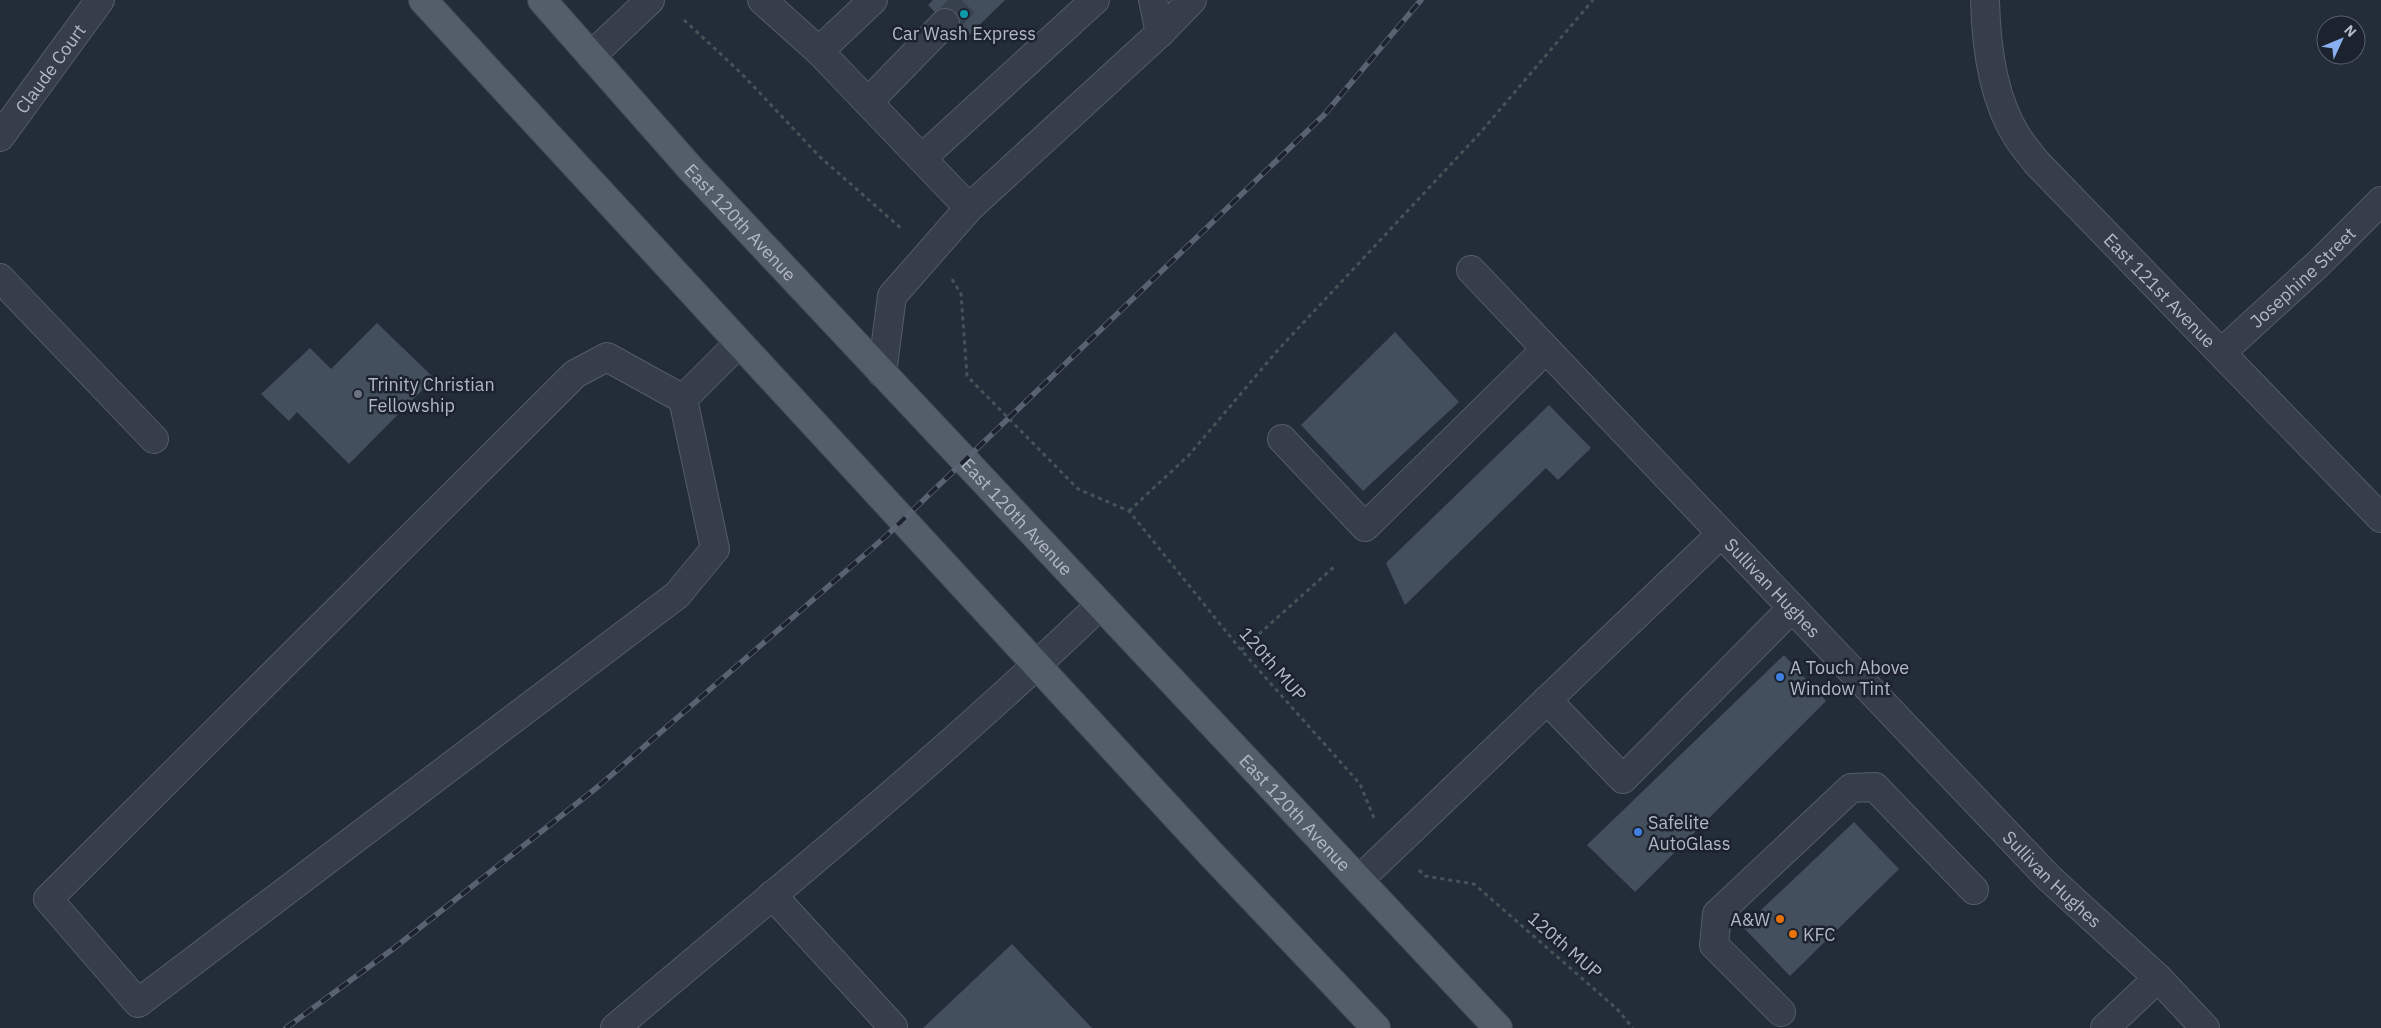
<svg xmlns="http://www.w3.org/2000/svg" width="2381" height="1028" font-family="'IBM Plex Sans',sans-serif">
<rect width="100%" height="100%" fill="#232c39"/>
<g fill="#444f5e">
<path d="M933 0H1005L963 41 928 5Z"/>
<path d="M377 323 434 378 349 464 297 412 289 421 261 394 310 348 331 369Z"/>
<path d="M1395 332 1459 402 1363 491 1301 425Z"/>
<path d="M1549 405 1591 448 1558 480 1546 468 1405 605 1386 563Z"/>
<path d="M1784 655 1826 701 1635 892 1587 845Z"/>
<path d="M1854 822 1899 869 1790 976 1743 927Z"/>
<path d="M1012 944 1092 1028H923Z"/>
</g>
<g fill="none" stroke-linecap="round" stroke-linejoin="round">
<path stroke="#38414e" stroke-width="28" stroke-dasharray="28 14" stroke-linecap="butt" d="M945 23 967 0"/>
<g stroke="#555c67" stroke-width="30">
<g id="minor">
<path d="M762 0 819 51 873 0"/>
<path d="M1153 0 1160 33"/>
<path id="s1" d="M1985 0C1986 45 1992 96 2016 135 2022 145 2030 154 2037 163L2381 518"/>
<path d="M819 51 969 208"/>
<path d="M591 56 650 0"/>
<path d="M868 102 945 23"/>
<path id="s2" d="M0 137 100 0"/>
<path d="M922 158 1095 0"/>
<path id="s3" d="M1471 270 2049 878 2158 978 2205 1028"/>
<path d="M0 278 154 439"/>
<path id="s4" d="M2222 352 2318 264 2381 201"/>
<path d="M882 373 892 296 969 208 1160 33 1192 0"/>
<path d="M683 399 607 357 575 374 48 899 138 1003 677 595 715 549 683 399 739 343"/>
<path d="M1282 439 1365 527 1546 349"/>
<path d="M1547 700 1623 779 1792 608"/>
<path d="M1359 880 1721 534"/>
<path d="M772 895 893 1027"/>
<path d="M1781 1012 1714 945 1717 914 1851 788 1875 787 1974 890"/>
<path d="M615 1028C778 890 946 754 1100 605"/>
<path d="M2105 1028 2158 978"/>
</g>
</g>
<g stroke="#404752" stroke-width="30">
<g id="major">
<path d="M423 0 1211 854 1376 1028"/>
<path id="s5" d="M542 0 691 169 1498 1028"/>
</g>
</g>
<g stroke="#435457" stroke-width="3" stroke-dasharray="4 4" stroke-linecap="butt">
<path d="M684 20 741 73 820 157 903 230"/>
<path d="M952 279 961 294 967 376 1078 489 1129 511 1241 650 1360 784 1374 818"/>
<path d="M1129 511 1189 455 1277 351 1480 133 1593 0"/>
<path d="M1241 650 1335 566"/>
<path d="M1419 870 1425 876 1474 884 1617 1009 1633 1028"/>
</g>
<use href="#minor" stroke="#363e4a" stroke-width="28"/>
<use href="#major" stroke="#545d6a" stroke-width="28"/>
<g stroke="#596270" stroke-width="5.5">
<path id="rail" d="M286 1028 393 949 600 785 885 537 1324 115 1421 0"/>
</g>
<use href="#rail" stroke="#1c232e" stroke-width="4" stroke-dasharray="11" stroke-linecap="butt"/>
</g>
<circle fill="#0f9aa8" stroke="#1c232e" stroke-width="2" cx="964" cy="14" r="5"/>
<circle fill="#6b7280" stroke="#1c232e" stroke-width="2" cx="358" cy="394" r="5"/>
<g fill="#3f7fe0" stroke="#1c232e" stroke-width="2">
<circle cx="1780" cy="677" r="5"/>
<circle cx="1638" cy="832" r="5"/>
</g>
<g fill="#e8710a" stroke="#1c232e" stroke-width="2">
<circle cx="1780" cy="919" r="5"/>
<circle cx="1793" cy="934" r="5"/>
</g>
<g text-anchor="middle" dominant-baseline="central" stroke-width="5" stroke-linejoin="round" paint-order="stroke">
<g font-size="18" fill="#b2b9c5" stroke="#1c232e" text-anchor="start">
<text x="964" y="33" text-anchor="middle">Car Wash Express</text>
<text x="368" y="384">Trinity Christian<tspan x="368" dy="21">Fellowship</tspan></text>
<text x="1790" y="667">A Touch Above<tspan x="1790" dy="21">Window Tint</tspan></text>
<text x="1648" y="822">Safelite<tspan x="1648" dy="21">AutoGlass</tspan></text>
<text x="1770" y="919" text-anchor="end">A&amp;W</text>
<text x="1803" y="934">KFC</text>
</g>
<g font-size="18" fill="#b2b9c5" stroke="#1c232e">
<text stroke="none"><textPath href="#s2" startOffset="85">Claude Court</textPath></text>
<text stroke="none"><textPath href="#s5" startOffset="298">East 120th Avenue</textPath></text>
<text stroke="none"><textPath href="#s4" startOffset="110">Josephine Street</textPath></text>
<text stroke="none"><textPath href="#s1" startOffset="352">East 121st Avenue</textPath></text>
<text stroke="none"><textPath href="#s5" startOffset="702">East 120th Avenue</textPath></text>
<text stroke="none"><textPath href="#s3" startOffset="438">Sullivan Hughes</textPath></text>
<text transform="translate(1273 664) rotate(49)">120th MUP</text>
<text stroke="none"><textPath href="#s5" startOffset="1108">East 120th Avenue</textPath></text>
<text stroke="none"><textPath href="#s3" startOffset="842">Sullivan Hughes</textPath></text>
<text transform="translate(1565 945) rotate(41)">120th MUP</text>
</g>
</g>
<g transform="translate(2341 40) rotate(46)"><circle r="24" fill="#1c232e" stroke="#585f6a"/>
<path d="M0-4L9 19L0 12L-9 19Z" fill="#8ab0f2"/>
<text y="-8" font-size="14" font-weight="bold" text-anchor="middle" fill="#b2b9c5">N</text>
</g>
</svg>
